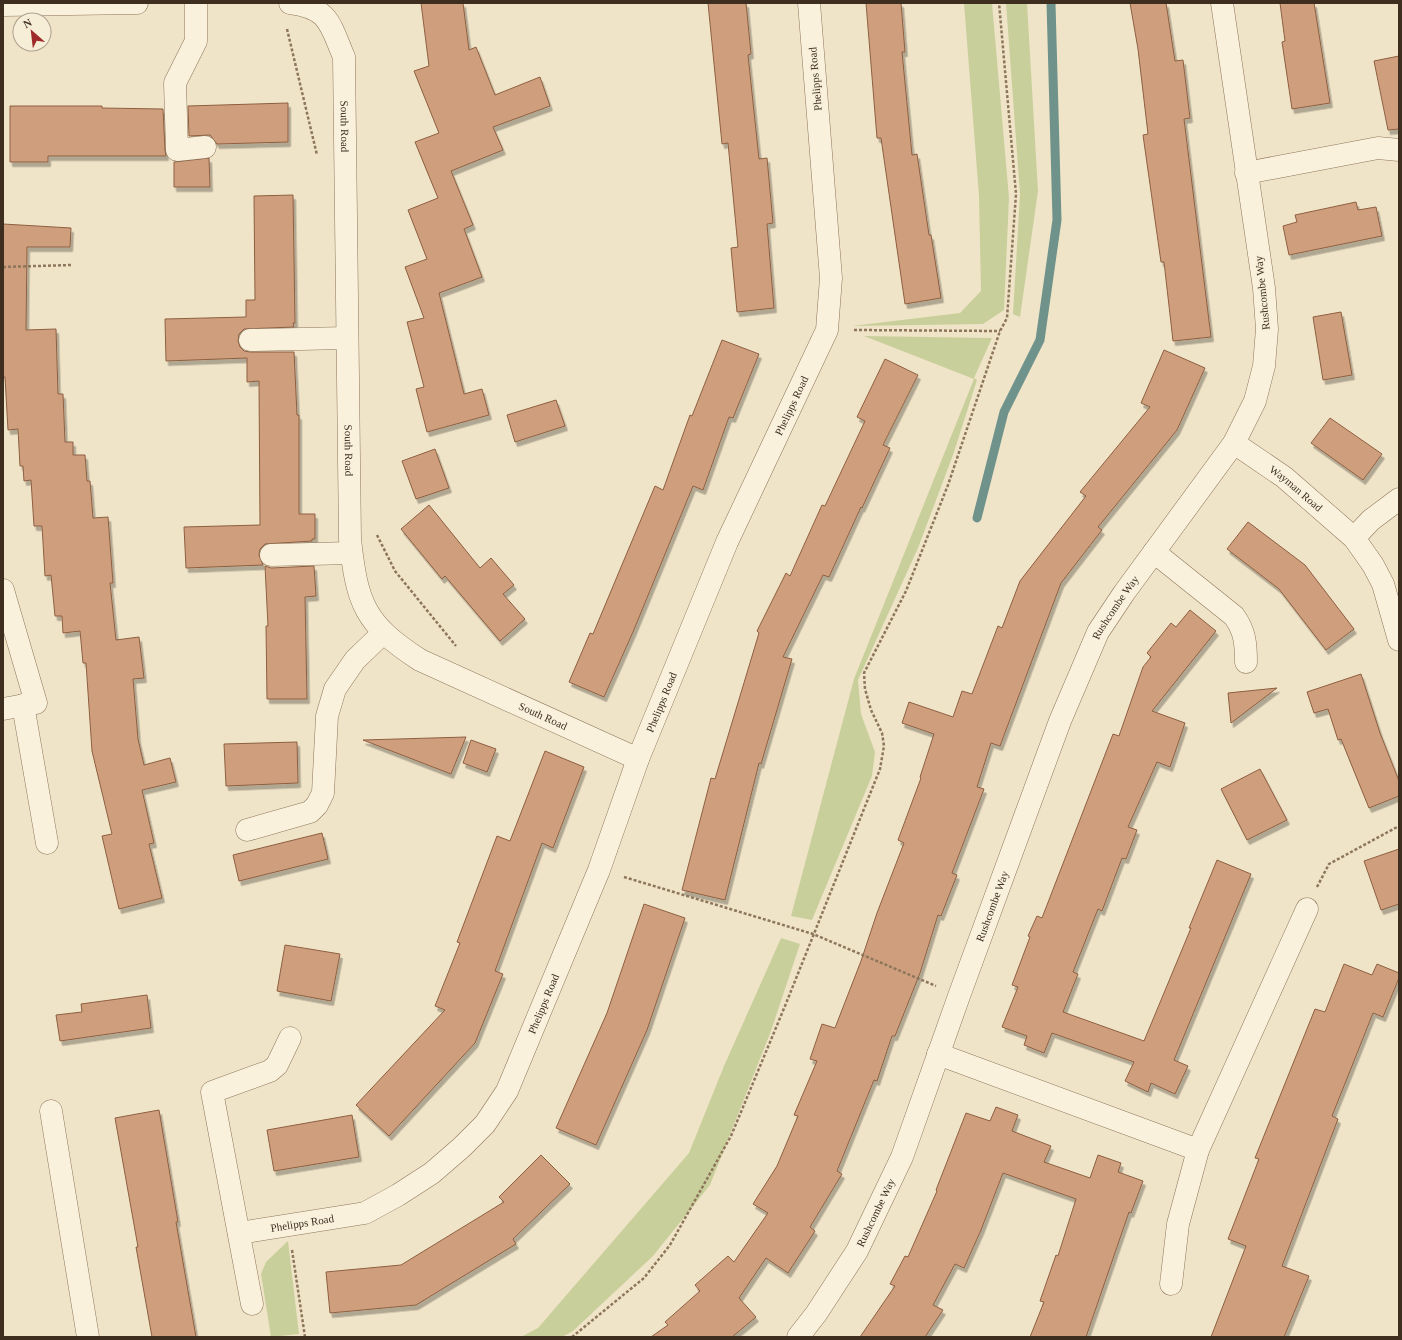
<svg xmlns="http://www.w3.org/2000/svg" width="1402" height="1340" font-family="Georgia,serif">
<defs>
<filter id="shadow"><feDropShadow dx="2.5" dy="4.5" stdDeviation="0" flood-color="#0004"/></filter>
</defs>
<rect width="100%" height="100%" fill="#f0e4c8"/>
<g fill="#c9cf9b">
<path d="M964 3H992L1009 198 1004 310 983 324 852 326 960 313 981 291 979 196Z"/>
<path d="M1006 3H1027L1038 191 1020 317 1013 314 1020 194Z"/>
<path d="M864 336 992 338 974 378 977 380 953 455 918 548 858 680 861 714 875 752 872 776 812 920 791 916 854 679 974 379Z"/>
<path d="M781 938 800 944 771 1031 710 1185 653 1256 573 1331 562 1337H521L538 1328 689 1153 724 1066Z"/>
<path d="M288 1241 299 1334 271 1337 261 1274 266 1262Z"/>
</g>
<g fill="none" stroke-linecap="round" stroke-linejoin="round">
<path stroke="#6f938a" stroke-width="9" d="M977 518 1004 412 1040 340 1057 220 1051 3"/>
</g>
<g fill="#cf9f7d" stroke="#8d5f41" filter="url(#shadow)">
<path d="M421 3H463L469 50 476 47 495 95 540 77 550 106 493 127 503 150 451 171 473 225 464 229 482 277 439 293 464 394 482 389 489 415 427 432 416 389 424 387 407 322 424 318 405 267 427 259 408 210 438 198 415 142 439 133 414 71 429 66Z"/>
<path d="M708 3H746L751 54 748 55 759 159 767 158 772 212 773 223 767 224 774 308 737 312 731 248 738 247 728 143 722 144Z"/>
<path d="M866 3H901L905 52H902L912 155 917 154 929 235H931L941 298 905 304 881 138H877Z"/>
<path d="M1130 3H1166L1175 61 1183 60 1190 118 1184 119 1211 337 1173 341 1164 262H1161L1143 135 1148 134 1138 49Z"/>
<path d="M1280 3H1314L1330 103 1292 109 1282 42 1285 41Z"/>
<path d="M1399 56V129L1388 130 1374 61Z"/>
<path d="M288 103V142L217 144 210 135 189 136 188 106Z"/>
<path d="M10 106H102V108L163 109 165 150 166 156H48V162H10Z"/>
<path d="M209 158 210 187H174V162Z"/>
<path d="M293 195 295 323H293L294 327 244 329 239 334 238 341 240 347 244 351 250 352H294L297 415H299V514H315V539H312V541L265 544 260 549 259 555 263 565 186 568 184 527 260 525 259 381 247 382V358L166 361 165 319 246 317V300H255L254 196Z"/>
<path d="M1356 202 1358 210 1376 207 1382 236 1289 255 1283 226 1297 222 1295 215Z"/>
<path d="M3 224 71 228 70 247H27L26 330 56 329 58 394H63L65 442H73V455H85L87 481H90L93 518 108 517 113 583H110L116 640 139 637 144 678 133 679 138 739 144 765 170 758 176 782 142 790 154 843 149 844 162 898 119 909 102 836 112 834 92 751 86 663H83L80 631 63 633 62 616H55L51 575 45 576 42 526H34L31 480 24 481 23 466H20L18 429 8 430 5 377H3Z"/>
<path d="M1341 312 1352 375 1323 380 1313 317Z"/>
<path d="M722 340 759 354 733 418 729 417 703 490 693 486 633 632 604 697 569 682 590 633 593 634 655 486 663 490 690 415 692 416Z"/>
<path d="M1164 350 1205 368 1177 430 1098 527 1102 530 1061 583 1000 746 991 743 977 787 984 789 952 873 957 875 941 916 938 915 920 973 895 1036H892L877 1081 874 1080 837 1171 842 1174 810 1227 815 1231 788 1273 766 1258 739 1298 756 1317 732 1337H651L668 1325 665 1322 700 1291 695 1285 728 1256 734 1262 768 1213 753 1204 777 1166 798 1116 794 1115 817 1061 810 1059 822 1024 835 1028 861 961 877 913 904 843 898 840 921 778 920 777 934 734 902 723 909 702 953 717 962 691 972 694 998 626 1002 628 1020 581 1086 496 1080 492 1150 407 1141 403Z"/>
<path d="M885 359 918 375 883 445 890 448 862 508 861 507 829 577 823 575 783 657 792 659 761 764 759 763 725 900 682 890 711 778 715 779 759 633 757 631 786 573 790 576 822 505 825 506 865 421 857 417Z"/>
<path d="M556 400 565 426 515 442 507 415Z"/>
<path d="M1330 418 1382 454 1363 480 1311 443Z"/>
<path d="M435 449 449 488 416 499 402 461Z"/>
<path d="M429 505 480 568 491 558 514 585 503 594 525 619 500 641 445 576 442 579 401 529Z"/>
<path d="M1248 522 1305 565 1354 629 1326 650 1279 589 1227 549Z"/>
<path d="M265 566 271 568 314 566 316 596 305 597 307 699H267L266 626H268Z"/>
<path d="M1190 610 1216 631 1152 711 1185 723 1170 767 1157 762 1128 827 1137 830 1126 859 1122 858 1102 911 1098 909 1073 972 1078 974 1063 1012 1144 1041 1191 928H1189L1217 860 1251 874 1174 1060 1188 1066 1175 1094 1151 1083 1148 1092 1125 1081 1134 1062 1052 1033 1044 1053 1024 1045 1027 1036 1002 1027 1018 987 1012 985 1030 937 1028 936 1037 916 1042 918 1113 734 1119 736 1143 667 1151 657 1147 653 1171 623 1176 627Z"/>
<path d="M1361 674 1380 733 1399 781V796L1369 808 1341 739 1338 740 1328 709 1314 713 1307 692Z"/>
<path d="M1277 688 1231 723 1228 693Z"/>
<path d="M466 737 451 774 363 740Z"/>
<path d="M471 740 496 749 487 772 463 763Z"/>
<path d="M297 742 298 783 226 786 224 744Z"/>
<path d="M545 751 584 767 553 848 542 843 495 971 503 974 475 1043 389 1136 356 1105 445 1010 435 1006 460 943 457 942 497 836 510 841Z"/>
<path d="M1260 769 1287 820 1247 840 1221 789Z"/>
<path d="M322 833 328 859 239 881 233 855Z"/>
<path d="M1399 849V904L1381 910 1364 861Z"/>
<path d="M644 904 685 918 647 1030 596 1145 556 1128 607 1013Z"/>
<path d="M285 945 340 954 331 1001 277 991Z"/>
<path d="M1344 964 1372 975 1377 964 1399 973V978L1383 1017 1373 1013 1352 1066 1332 1116 1338 1119 1282 1266 1309 1276 1284 1337H1211L1246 1246 1228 1239 1259 1159 1255 1158 1315 1009 1325 1012Z"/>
<path d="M147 995 151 1028 60 1041 56 1015 82 1012 81 1004Z"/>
<path d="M996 1107 1018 1115 1012 1131 1051 1146 1044 1162 1090 1178 1098 1155 1121 1163 1118 1172 1143 1181 1131 1213 1129 1212 1086 1337H1030L1044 1302 1040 1301 1056 1255 1058 1256 1076 1199 1003 1173 981 1230 964 1268 955 1264 933 1305 943 1310 925 1337H860L895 1286 890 1284 905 1256 908 1257 937 1191 936 1190 966 1113 990 1121Z"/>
<path d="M159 1110 178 1222H176L196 1337H152L136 1247H138L115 1118Z"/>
<path d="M352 1115 359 1157 274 1171 267 1130Z"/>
<path d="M541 1155 570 1184 513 1239 516 1244 416 1305 330 1313 326 1272 401 1265 504 1202 499 1197Z"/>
</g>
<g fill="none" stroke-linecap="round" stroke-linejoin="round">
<g stroke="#8d765c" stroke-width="23">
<g id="minor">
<path d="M196 3V41L175 83 177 150 205 147"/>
<path id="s1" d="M290 3C330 8 330 25 344 57L350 539C357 603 364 624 420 660L638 759"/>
<path d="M3 5 137 3"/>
<path d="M1246 173 1378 148 1399 150"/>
<path d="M250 340 347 338"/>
<path id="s2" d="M1234 443 1284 477 1354 538 1373 565 1383 584 1399 640"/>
<path d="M1354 538 1371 520 1399 499"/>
<path d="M1154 552 1234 616C1245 631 1246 644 1246 662"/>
<path d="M271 555 351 553"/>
<path d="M3 590 36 703 3 709"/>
<path d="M23 705 47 843"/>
<path d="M247 830 310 812 317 805 323 793 327 716 335 689 355 660 383 633"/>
<path d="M938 1054 1198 1150"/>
<path d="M51 1111 88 1337"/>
<path id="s3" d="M239 1233 365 1213 398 1195 432 1173 462 1147 485 1124 507 1091 599 870 638 759 727 542 827 330 831 278 809 3"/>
<path d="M1171 1284 1178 1224 1198 1150 1307 909"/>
<path d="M252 1304 212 1092 270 1071 277 1065 290 1038"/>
<path id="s4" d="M798 1337 816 1314 857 1251 902 1157 959 996 1060 721 1098 632 1124 593 1234 443 1255 401 1264 366 1267 329 1264 288 1222 3"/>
</g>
</g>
<g stroke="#8d765c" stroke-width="2.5" stroke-dasharray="3 2" stroke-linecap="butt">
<path d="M287 29 317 155"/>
<path d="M3 267 71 265"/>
<path d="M854 330 1000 331"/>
<path d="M377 535 395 571 456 646"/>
<path d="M624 877 813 934 936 986"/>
<path d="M1317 887 1329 864 1399 826"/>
<path d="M292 1250 305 1337"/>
<path d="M572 1337 644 1278 670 1245 731 1136 785 1006 880 769 884 746 882 733 871 710 865 689 864 673 906 591 948 485 1000 331 1007 318 1016 194 999 3"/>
</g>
<use href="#minor" stroke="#faf1dc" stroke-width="22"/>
</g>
<g text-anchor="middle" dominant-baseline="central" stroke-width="3" stroke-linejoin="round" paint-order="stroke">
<g font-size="11" fill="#3d2e20" stroke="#f7eed8">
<text transform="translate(815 79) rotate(-95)">Phelipps Road</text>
<text stroke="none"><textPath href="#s1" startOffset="152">South Road</textPath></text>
<text transform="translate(1262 293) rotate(-96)">Rushcombe Way</text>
<text stroke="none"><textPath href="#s3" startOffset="1060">Phelipps Road</textPath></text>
<text stroke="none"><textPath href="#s1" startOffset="476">South Road</textPath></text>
<text stroke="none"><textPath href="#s2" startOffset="77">Wayman Road</textPath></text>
<text stroke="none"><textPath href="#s4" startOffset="799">Rushcombe Way</textPath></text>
<text stroke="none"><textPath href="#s3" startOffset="736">Phelipps Road</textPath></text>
<text stroke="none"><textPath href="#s1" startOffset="847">South Road</textPath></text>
<text stroke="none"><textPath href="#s4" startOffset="475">Rushcombe Way</textPath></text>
<text stroke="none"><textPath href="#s3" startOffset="412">Phelipps Road</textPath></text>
<text stroke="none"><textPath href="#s4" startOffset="147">Rushcombe Way</textPath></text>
<text stroke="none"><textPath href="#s3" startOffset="64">Phelipps Road</textPath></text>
</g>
</g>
<rect width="1402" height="1340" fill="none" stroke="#3d2e20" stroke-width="8"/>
<g transform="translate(32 32) rotate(332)"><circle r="19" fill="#f7eed8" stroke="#ada18e"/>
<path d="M0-3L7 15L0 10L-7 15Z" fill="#9e2a2b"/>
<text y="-6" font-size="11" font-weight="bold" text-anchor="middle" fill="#3d2e20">N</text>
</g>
</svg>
